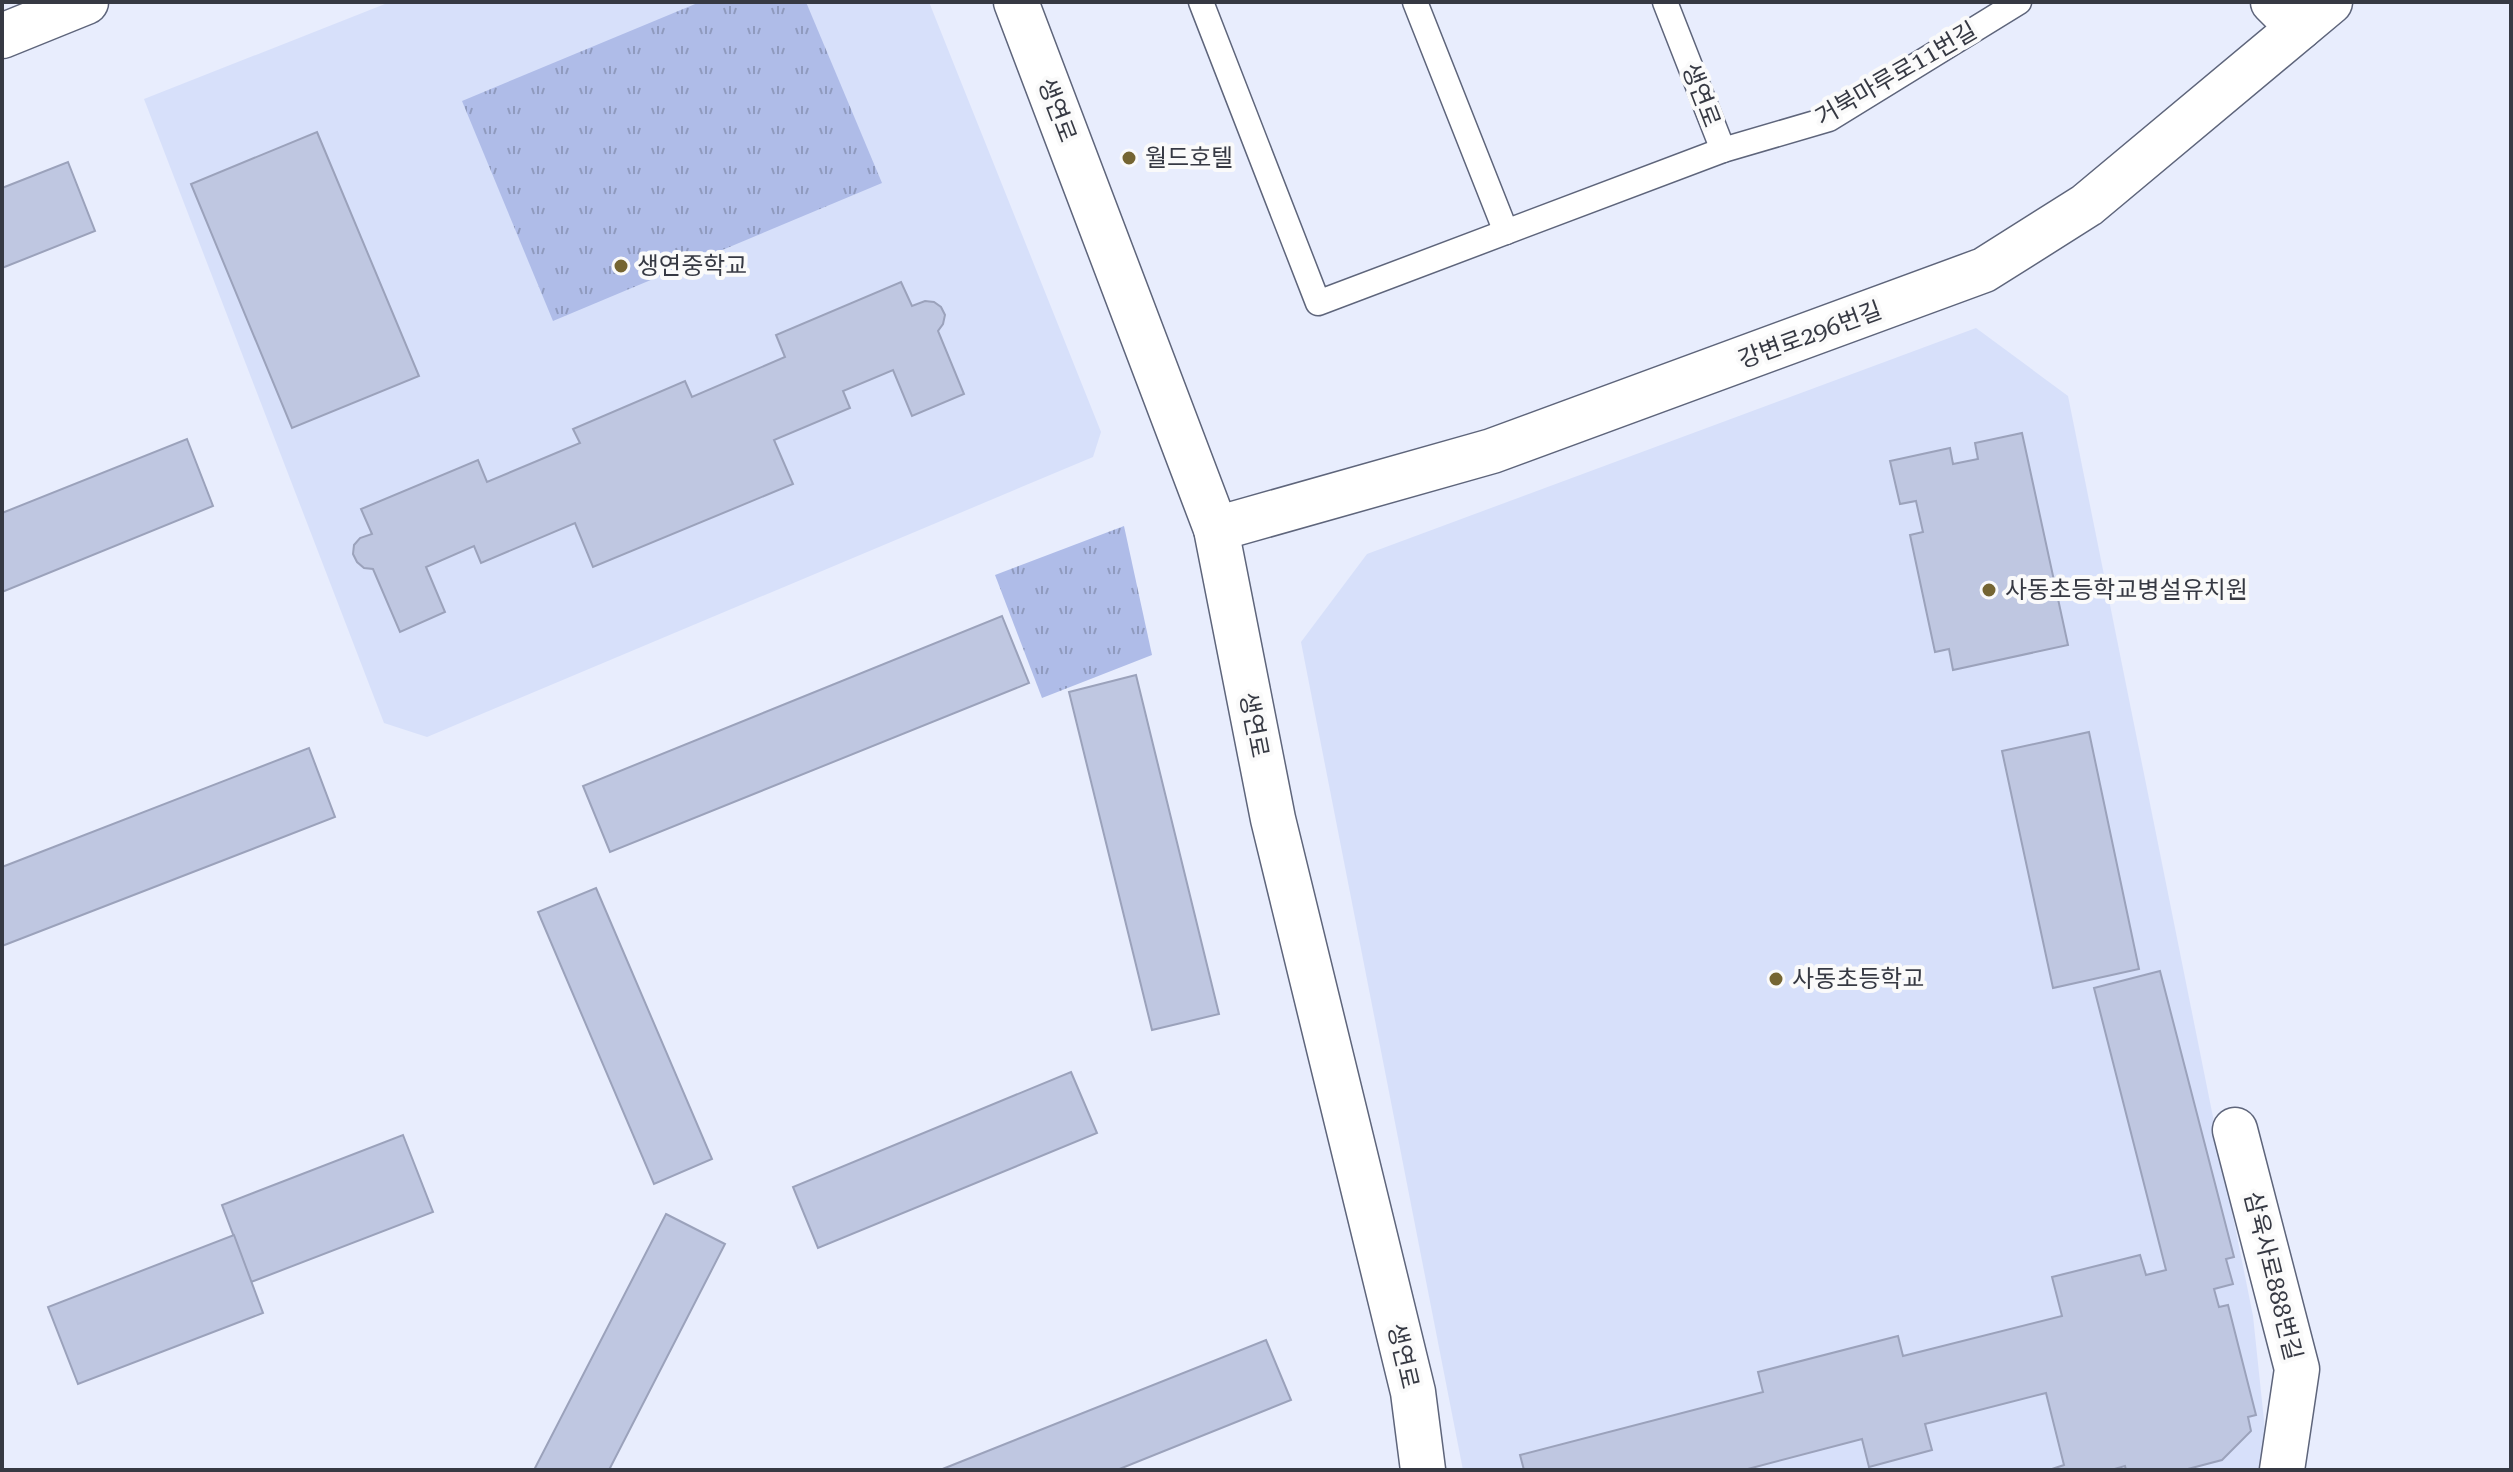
<svg xmlns="http://www.w3.org/2000/svg" width="2513" height="1472" font-family="'Roboto Serif','Noto Sans KR',serif">
<defs>
<pattern id="grass-tufts" width="24" height="20" patternUnits="userSpaceOnUse" patternTransform="scale(2)"><rect width="24" height="20" fill="#afbce8"/><path d="M3 7l-1-3M5 7V3M7 7l1-3M15 17l-1-3M17 17v-4M19 17l1-3" fill="none" stroke="#8f9abe"/></pattern>
</defs>
<rect width="100%" height="100%" fill="#e8edfd"/>
<g fill="#d7e0fa">
<path d="M390 2H929L1101 432 1093 457 427 737 384 723 144 99Z"/>
<path d="M1976 328 2068 396 2253 1316 2269 1468 2257 1470H1463L1301 642 1367 554Z"/>
</g>
<g fill="url(#grass-tufts)">
<path d="M700 2H806L882 183 553 321 462 101Z"/>
<path d="M1124 526 1152 655 1042 698 995 575Z"/>
</g>
<g fill="#bfc7e1" stroke="#9ba2bb" stroke-width="2">
<path d="M317 132 419 376 292 428 191 184Z"/>
<path d="M68 162 95 231 2 268V188Z"/>
<path d="M901 282 912 306 925 301 934 302 941 307 945 315 943 324 938 331 964 394 912 416 893 370 843 391 850 408 774 440 793 484 593 567 575 523 481 563 474 546 426 567 445 612 400 632 373 569 364 568 357 562 353 554 354 545 360 538 372 534 361 509 478 460 487 482 580 443 573 429 685 381 692 397 785 357 776 335Z"/>
<path d="M2022 433 2068 645 1953 670 1949 649 1935 652 1910 535 1923 532 1916 501 1900 504 1890 461 1950 448 1953 464 1978 459 1975 443Z"/>
<path d="M187 439 213 506 2 592V513Z"/>
<path d="M1002 616 1029 683 610 852 583 786Z"/>
<path d="M1136 675 1219 1014 1152 1030 1069 692Z"/>
<path d="M2089 732 2139 969 2053 988 2002 751Z"/>
<path d="M309 748 335 817 2 946V867Z"/>
<path d="M596 888 712 1159 654 1184 538 912Z"/>
<path d="M2160 971 2234 1257 2226 1259 2233 1284 2214 1289 2219 1307 2228 1305 2256 1415 2248 1417 2251 1431 2222 1460 2184 1470H2126L2125 1466 2111 1470H2049L2064 1465 2046 1393 1925 1424 1932 1450 1869 1467 1862 1439 1744 1470H1524L1520 1455 1763 1392 1758 1372 1898 1336 1903 1356 2062 1316 2052 1277 2140 1255 2146 1275 2166 1270 2094 988Z"/>
<path d="M1071 1072 1097 1133 818 1248 793 1187Z"/>
<path d="M403 1135 433 1212 251 1282 222 1205Z"/>
<path d="M666 1214 725 1244 609 1470H534Z"/>
<path d="M234 1235 263 1313 78 1384 48 1307Z"/>
<path d="M1266 1340 1291 1400 1117 1470H940Z"/>
</g>
<g fill="none" stroke-linecap="round" stroke-linejoin="round">
<g stroke="#5e657b" stroke-width="27">
<g id="lane">
<path d="M1201 2 1318 303 1723 150 1829 119 2019 2"/>
<path d="M1415 2 1506 232"/>
<path d="M1665 2 1723 150"/>
</g>
</g>
<g stroke="#5e657b" stroke-width="47">
<g id="street">
<path d="M2273 2 2299 28"/>
<path d="M1216 529 1492 451 1984 270 2087 205 2330 2"/>
<path d="M2235 1130 2297 1369 2282 1470"/>
</g>
</g>
<g stroke="#5e657b" stroke-width="47">
<g id="secondary">
<path d="M1016 2 1216 529 1273 819 1413 1392 1423 1470"/>
<path d="M2 36 86 2"/>
</g>
</g>
<use href="#lane" stroke="#fff" stroke-width="24"/>
<use href="#street" stroke="#fff" stroke-width="44"/>
<use href="#secondary" stroke="#fff" stroke-width="44"/>
</g>
<g fill="#756532" stroke="#fafafa" stroke-width="3">
<circle cx="1129" cy="158" r="8"/>
<circle cx="621" cy="266" r="8"/>
<circle cx="1989" cy="590" r="8"/>
<circle cx="1776" cy="979" r="8"/>
</g>
<g text-anchor="middle" dominant-baseline="central" stroke-width="8" stroke-linejoin="round" paint-order="stroke">
<g font-size="24" fill="#363943" stroke="#fafafa">
<text transform="translate(1896 74) rotate(-30)">거북마루로11번길</text>
<text transform="translate(1701 95) rotate(69)">생연로</text>
<text transform="translate(1057 110) rotate(69)">생연로</text>
<text transform="translate(1810 335) rotate(-20)">강변로296번길</text>
<text transform="translate(1254 725) rotate(79)">생연로</text>
<text transform="translate(2273 1276) rotate(76)">삼육사로888번길</text>
<text transform="translate(1403 1356) rotate(77)">생연로</text>
</g>
<g font-size="24" fill="#363943" stroke="#fafafa" text-anchor="start">
<text x="1145" y="158">월드호텔</text>
<text x="637" y="266">생연중학교</text>
<text x="2005" y="590">사동초등학교병설유치원</text>
<text x="1792" y="979">사동초등학교</text>
</g>
</g>
<rect width="2513" height="1472" fill="none" stroke="#363943" stroke-width="8"/>
</svg>
